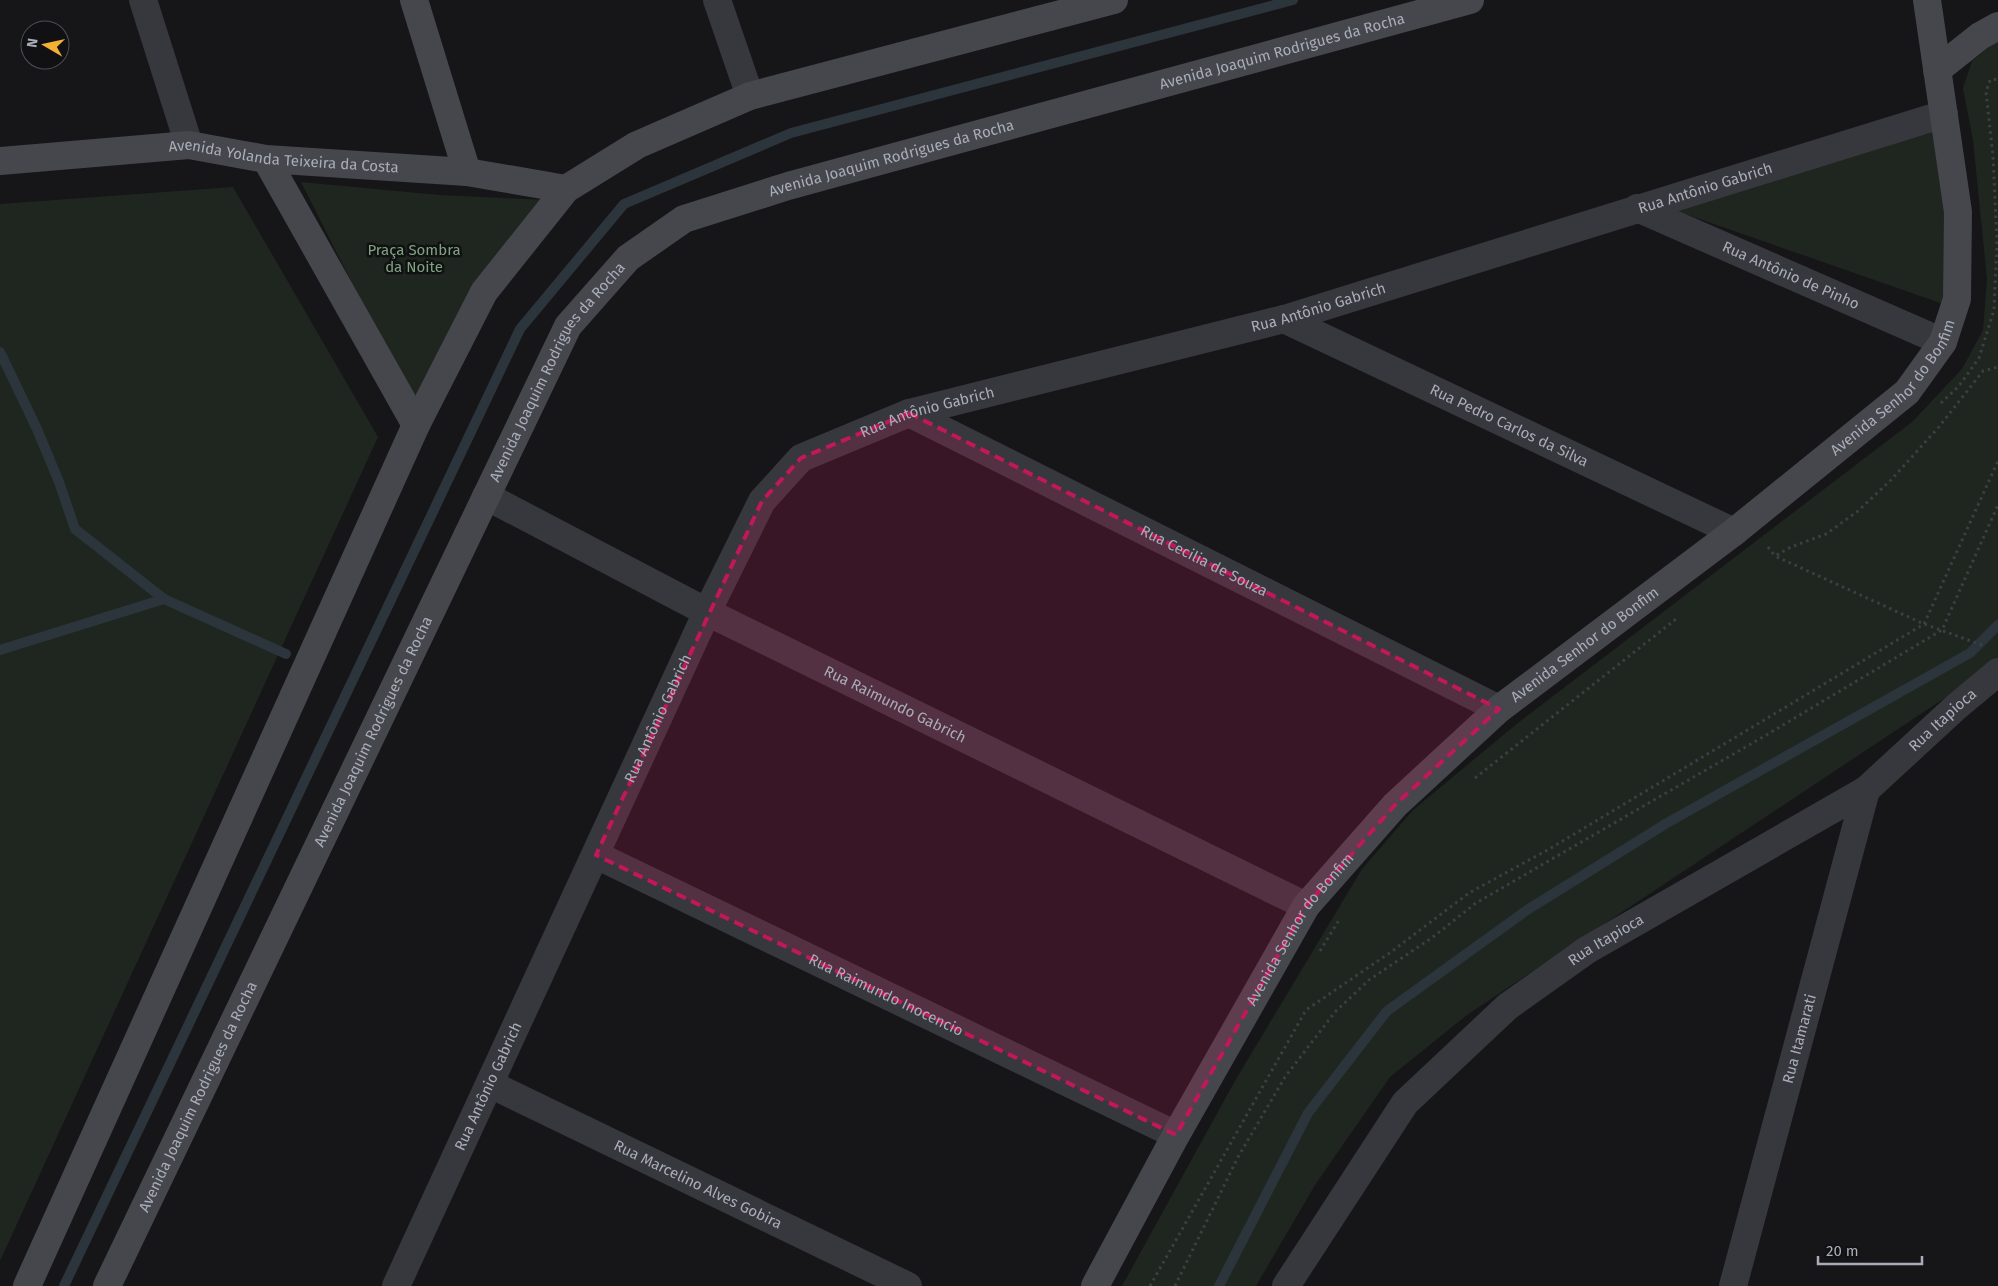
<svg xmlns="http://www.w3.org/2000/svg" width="1998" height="1286" font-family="'Fira Sans',sans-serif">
<rect width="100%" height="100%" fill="#161618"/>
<g fill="#1e261f">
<path d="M1998 40V661L1987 670 1467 1015 1390 1077 1315 1185 1256 1286H1122L1236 1079 1362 869 1413 810 1519 722 1912 422 1962 369 1983 330 1987 279 1973 140 1963 88 1972 61Z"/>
<path d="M1931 125 1950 243 1949 306 1665 207Z"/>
<path d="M301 182 439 195 546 200 415 408Z"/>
<path d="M233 187 378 437 0 1261V204Z"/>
</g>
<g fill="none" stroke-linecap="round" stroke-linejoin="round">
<g stroke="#2c353c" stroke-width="10">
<path d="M0 352 37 429 59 482 75 529 164 599 286 654"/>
<path d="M0 650 164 599"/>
<path d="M64 1286 520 329 624 204 791 133 1293 0"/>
<path d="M1219 1286 1308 1113 1387 1011 1527 910 1667 823 1970 653 1998 625"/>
</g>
<g stroke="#3d3f44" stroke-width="3" stroke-dasharray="2.5 4" stroke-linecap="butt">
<path d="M1941 403 1959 386 1979 358 1994 310 1997 242 1993 156 1986 92 1990 80 1998 79"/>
<path d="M1768 547 1775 556"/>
<path d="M1982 645 1924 624 1775 556 1791 547 1826 534 1858 511 1891 480 1938 428 1983 371 1998 367"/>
<path d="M1475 778 1676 619"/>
<path d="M1320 951 1339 920"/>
<path d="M1150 1286 1306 1010 1391 952 1469 893 1551 848 1924 624 1998 461"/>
<path d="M1175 1286 1238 1157 1285 1077 1335 1012 1369 980 1433 937 1476 903 1768 734 1942 630 1998 505"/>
</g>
<g stroke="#37383d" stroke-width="28">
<path d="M143 0 189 145"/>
<path d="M717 0 750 96"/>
<path id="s1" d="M1637 208 1943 342"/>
<path id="s2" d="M1284 319 1734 532"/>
<path id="s3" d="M909 413 1499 709"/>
<path id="s4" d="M486 496 707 612 1306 906"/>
<path id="s5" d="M596 855 1176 1135"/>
<path id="s6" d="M490 1084 908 1286"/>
<path id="s7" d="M396 1286 707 612 762 501 801 458 909 413 1284 319 1944 114"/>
<path id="s8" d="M1286 1286 1405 1103 1507 1007 1587 950 1866 790 1956 707 1998 672"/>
<path id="s9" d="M1733 1286 1866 790"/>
</g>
<g stroke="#45474d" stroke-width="28">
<path d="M414 0 467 172"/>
<path d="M1937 70 1980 36 1998 26"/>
<path d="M266 159 416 425"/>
<path id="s10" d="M0 161 189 145 266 159 467 172 566 189"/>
<path d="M27 1286 416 425 484 292 566 189 637 145 750 96 1114 0"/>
<path id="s11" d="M107 1286 568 326 628 258 684 219 788 186 1470 0"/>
<path id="s12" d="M1095 1286 1176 1135 1306 906 1395 805 1499 709 1734 532 1907 392 1943 342 1957 299 1958 212 1927 0"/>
</g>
</g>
<path fill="#c2185b" fill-opacity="0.2" stroke="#c2185b" stroke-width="4" stroke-dasharray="10 6" stroke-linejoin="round" d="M909 413 1499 709 1395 805 1306 906 1176 1135 596 855 762 501 801 458Z"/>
<g text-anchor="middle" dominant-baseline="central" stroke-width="5" stroke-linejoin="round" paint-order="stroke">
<g font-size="15" fill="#a8adb8" stroke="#111113">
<text stroke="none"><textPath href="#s11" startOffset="1845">Avenida Joaquim Rodrigues da Rocha</textPath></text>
<text stroke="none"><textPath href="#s10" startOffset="285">Avenida Yolanda Teixeira da Costa</textPath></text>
<text stroke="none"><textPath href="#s11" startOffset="1440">Avenida Joaquim Rodrigues da Rocha</textPath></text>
<text stroke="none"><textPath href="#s7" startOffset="1869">Rua Antônio Gabrich</textPath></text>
<text stroke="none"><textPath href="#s1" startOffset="168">Rua Antônio de Pinho</textPath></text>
<text stroke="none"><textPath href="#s7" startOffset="1464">Rua Antônio Gabrich</textPath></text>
<text stroke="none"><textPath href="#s11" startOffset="1020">Avenida Joaquim Rodrigues da Rocha</textPath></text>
<text stroke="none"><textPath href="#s12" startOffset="1222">Avenida Senhor do Bonfim</textPath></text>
<text stroke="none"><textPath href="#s7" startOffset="1059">Rua Antônio Gabrich</textPath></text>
<text stroke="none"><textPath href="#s2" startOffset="249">Rua Pedro Carlos da Silva</textPath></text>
<text stroke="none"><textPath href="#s3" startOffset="330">Rua Cecilia de Souza</textPath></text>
<text stroke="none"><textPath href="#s12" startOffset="818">Avenida Senhor do Bonfim</textPath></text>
<text stroke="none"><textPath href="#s4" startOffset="459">Rua Raimundo Gabrich</textPath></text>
<text stroke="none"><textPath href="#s7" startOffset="625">Rua Antônio Gabrich</textPath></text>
<text stroke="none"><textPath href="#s8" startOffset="882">Rua Itapioca</textPath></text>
<text stroke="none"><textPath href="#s11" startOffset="615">Avenida Joaquim Rodrigues da Rocha</textPath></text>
<text stroke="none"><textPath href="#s12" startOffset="412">Avenida Senhor do Bonfim</textPath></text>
<text stroke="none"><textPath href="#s8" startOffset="478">Rua Itapioca</textPath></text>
<text stroke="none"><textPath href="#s5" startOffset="322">Rua Raimundo Inocencio</textPath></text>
<text stroke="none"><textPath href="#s9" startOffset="256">Rua Itamarati</textPath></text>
<text stroke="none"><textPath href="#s7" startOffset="220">Rua Antônio Gabrich</textPath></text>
<text stroke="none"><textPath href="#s11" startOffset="210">Avenida Joaquim Rodrigues da Rocha</textPath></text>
<text stroke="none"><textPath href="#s6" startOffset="231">Rua Marcelino Alves Gobira</textPath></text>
</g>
<g font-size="15" fill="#7fa381" stroke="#111113">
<text x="414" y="250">Praça Sombra<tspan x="414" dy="17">da Noite</tspan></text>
</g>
</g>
<g transform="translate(45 45) rotate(279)"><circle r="24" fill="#111113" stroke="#4d4f55"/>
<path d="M0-4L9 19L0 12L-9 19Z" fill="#f2b134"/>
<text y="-8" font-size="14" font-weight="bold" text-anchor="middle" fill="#a8adb8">N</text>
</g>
<path d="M1818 1256v8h104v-8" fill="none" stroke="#a8adb8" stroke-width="2.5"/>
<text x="1826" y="1256" font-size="15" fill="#a8adb8" stroke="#111113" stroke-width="4" paint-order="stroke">20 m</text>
</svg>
